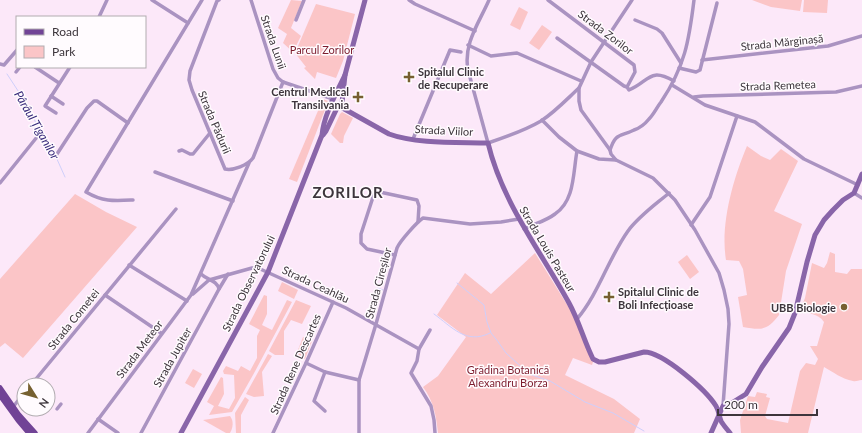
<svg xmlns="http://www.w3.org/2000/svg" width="862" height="433" font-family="Lato,sans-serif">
<rect width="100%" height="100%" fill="#fce8f9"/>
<g fill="#fbc5c7">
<path d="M291 0 302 1 291 28 301 36 293 52 283 43 287 34 278 28Z"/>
<path d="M752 0H802L800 11 771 7Z"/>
<path d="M804 0H828L827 13 803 12Z"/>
<path d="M316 4 355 14 343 61 336 78 317 72 315 79 304 68 306 67 295 53Z"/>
<path d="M519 7 528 12 520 30 510 25Z"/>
<path d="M542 25 552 32 539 50 529 43Z"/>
<path d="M323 99 328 101V102L297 182 289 179Z"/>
<path d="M342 112 353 118 344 136 343 143H340L331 134 340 114Z"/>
<path d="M747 146 761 156 770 160 781 149 798 161 774 211 802 224 786 271 779 315C767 331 761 330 743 327L738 297 747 295 743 269 739 261 726 260C720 225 733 179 747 146Z"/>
<path d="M75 194 106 212 137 227 23 358 5 343 0 347V279Z"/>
<path d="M830 252 835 254V272L847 274 851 269H862V380C858 380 856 382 853 381 842 379 833 372 824 367L808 433H741L740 420 748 396 755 397 757 392 767 394 766 397 770 398 765 416 767 419 788 423 800 371 806 363 815 365 818 359 810 346H817L824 322C817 312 809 316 801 308L805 298 812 263 824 268 827 263Z"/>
<path d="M535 253 571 311 593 362 592 365 573 358 565 375 614 399 640 419 634 433H438C436 415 434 402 423 387L438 376 466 337 437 315 465 273 491 294Z"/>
<path d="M687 255 699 272 690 279 678 262Z"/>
<path d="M282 282 298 290 294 299 278 291Z"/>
<path d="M264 295 267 296V314L262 325 272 330 287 300 292 302 253 375 232 412 209 415 214 406 207 402 221 377 223 378 224 394 218 406 229 409 235 398 234 375 224 374 223 371 226 366 238 371 241 366 250 371 257 358V336L260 330 249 324Z"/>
<path d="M296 300 311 306 302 324 291 320 284 331V355H275L269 351Z"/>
<path d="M303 337 312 341 305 359 296 355Z"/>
<path d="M268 354 272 356 262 372 264 396 254 397 246 394Z"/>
<path d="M193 369 202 374 194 388 185 383Z"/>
<path d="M245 397 249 400 241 415V433H236L235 413Z"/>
<path d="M230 416C234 421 233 428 230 433H226L203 420Z"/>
</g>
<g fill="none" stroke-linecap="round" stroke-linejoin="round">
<g stroke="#cfcffb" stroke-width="1">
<path d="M7 74 26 103 39 129 52 148 65 177"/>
<path d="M457 283 484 305 487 322 491 333 496 339 506 353 529 374 550 381 585 402 613 413 644 431"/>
<path d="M378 288 383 290"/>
<path d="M434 314C452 327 466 345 490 333"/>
</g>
<g stroke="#aa93c1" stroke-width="3.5">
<path d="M152 0 188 23"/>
<path d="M219 0 217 1 190 71 189 80 192 90 225 169C233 171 248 165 253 158L283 82"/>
<path d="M251 0 273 69 278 78 283 82 333 99"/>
<path d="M409 0 415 4 475 31"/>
<path d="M489 0C479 23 463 44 468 70L488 143C506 137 524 131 541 121 555 112 567 99 579 88"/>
<path d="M548 0 634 65 635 72 627 87"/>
<path d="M99 17 107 0"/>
<path d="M296 20 304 0"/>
<path d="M635 20 657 29 662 33 681 63"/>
<path d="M557 38 624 86 627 87 629 90C650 81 649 67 674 81"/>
<path d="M468 45 491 56 517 53 581 81"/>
<path d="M702 60 828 46 862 36"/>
<path d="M0 64 4 65 17 50"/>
<path d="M35 67 59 83"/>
<path d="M679 68 696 72 700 70 717 3"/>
<path d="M16 72 20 67"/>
<path d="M672 85 705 105 755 122 804 159 858 185"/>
<path d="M51 96 63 104"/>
<path d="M694 97 703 96 836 92 862 86"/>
<path d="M56 113 45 106 70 67"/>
<path d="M542 120 559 137 577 151 599 159 616 160 653 178 675 200 695 230 719 273 724 290 728 309 729 324 723 406"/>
<path d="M413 139 450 50 461 52"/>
<path d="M610 150 581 110 579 101V88L591 62 632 0"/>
<path d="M179 151 182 150 190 154H193L210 133"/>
<path d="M57 154 87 108 94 101H97L128 123"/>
<path d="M616 160 611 154 610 150C616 132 620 137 634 130 640 128 645 124 649 119 654 114 657 107 661 102 685 66 689 41 694 0"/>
<path d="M155 172 233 201"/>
<path d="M0 183 37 137"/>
<path d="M854 193 862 198"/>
<path d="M133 200C114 201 103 202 86 192L202 0"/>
<path d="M691 225 710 197 737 116"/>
<path d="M524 229C534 224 546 221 555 214 575 201 573 172 577 151"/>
<path d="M395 255 367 249 361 243V234L375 191 417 200 419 206 418 222"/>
<path d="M129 265 187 301"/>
<path d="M201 274C207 280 217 280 219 289"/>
<path d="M193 294 209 280 252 268H258L346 308 419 349"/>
<path d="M105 295 161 333"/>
<path d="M577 319C599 293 608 259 628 231 639 216 655 205 669 193"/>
<path d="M430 330 419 349 417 361 411 373 431 406 434 420 435 433"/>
<path d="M306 363 325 372 359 380"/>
<path d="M31 385 176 209"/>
<path d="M13 407 24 393"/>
<path d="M57 409 61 404"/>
<path d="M325 411 314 401 325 372"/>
<path d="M98 419 118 433"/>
<path d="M88 433 191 295 249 163"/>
<path d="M141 433 219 289 228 274"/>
<path d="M273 433 306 363 333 302"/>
<path d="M359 433V380L376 324 397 248C400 241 417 222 423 218L470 224 501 222 519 219"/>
</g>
<g stroke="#8965a9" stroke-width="5">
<path d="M332 101 333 104 336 106 340 105 342 103 345 75 365 0"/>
<path d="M339 106 389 134C416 144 459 142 488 143 502 202 540 250 569 303 579 321 584 341 593 359L599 362H605L644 352C663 352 706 390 716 406 719 411 719 416 721 421 723 425 727 429 730 433"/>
<path d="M323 135 326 131 338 106"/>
<path d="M181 433 268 272 322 135C324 114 336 94 345 75"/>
<path d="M711 433 723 406 730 404 746 394 762 367 789 328 795 313 807 262 815 235 824 220 833 210 843 200 854 193 862 174"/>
</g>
<g stroke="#714396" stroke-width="5.5">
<path d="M0 388 18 414 35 433"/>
<path d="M0 395 18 420 29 433"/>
</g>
</g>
<g fill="#766030" stroke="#fffbfe" stroke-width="1.5">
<path d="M407 71h4v4h4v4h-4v4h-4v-4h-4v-4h4z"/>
<path d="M356 91h4v4h4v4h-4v4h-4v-4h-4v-4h4z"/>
<path d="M607 291h4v4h4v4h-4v4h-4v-4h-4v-4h4z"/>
<circle cx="844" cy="307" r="4"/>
</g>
<g text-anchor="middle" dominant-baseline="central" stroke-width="3" stroke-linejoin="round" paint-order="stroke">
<g font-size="11" fill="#3d353c" stroke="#fffbfe">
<text transform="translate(606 32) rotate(37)">Strada Zorilor</text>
<text transform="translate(274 42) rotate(71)">Strada Lunii</text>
<text transform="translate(782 42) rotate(-6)">Strada Mărginașă</text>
<text transform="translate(778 85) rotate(-2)">Strada Remetea</text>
<text transform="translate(215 122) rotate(67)">Strada Pădurii</text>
<text transform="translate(444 130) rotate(3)">Strada Viilor</text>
<text transform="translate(548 249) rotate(59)">Strada Louis Pasteur</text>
<text transform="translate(248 283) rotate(-64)">Strada Observatorului</text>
<text transform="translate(378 283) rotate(-75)">Strada Cireșilor</text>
<text transform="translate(316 284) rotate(25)">Strada Ceahlău</text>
<text transform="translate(73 319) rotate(-51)">Strada Cometei</text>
<text transform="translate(139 349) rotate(-53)">Strada Meteor</text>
<text transform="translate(172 357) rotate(-61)">Strada Jupiter</text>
<text transform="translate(295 364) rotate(-66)">Strada Rene Descartes</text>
</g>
<g font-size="11" fill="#7d1d2e" stroke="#fffbfe">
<text x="322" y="49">Parcul Zorilor</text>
<text x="508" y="369">Grădina Botanică<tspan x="508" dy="13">Alexandru Borza</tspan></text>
</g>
<g font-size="11" font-weight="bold" fill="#3d353c" stroke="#fffbfe" text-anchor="start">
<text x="418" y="71">Spitalul Clinic<tspan x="418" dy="13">de Recuperare</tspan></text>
<text x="349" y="91" text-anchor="end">Centrul Medical<tspan x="349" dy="13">Transilvania</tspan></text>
<text x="618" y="291">Spitalul Clinic de<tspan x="618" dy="13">Boli Infecțioase</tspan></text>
<text x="836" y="307" text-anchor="end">UBB Biologie</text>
</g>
<g font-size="12" font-style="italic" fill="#382b7b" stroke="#fffbfe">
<text transform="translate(37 125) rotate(60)">Pârâul Țiganilor</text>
</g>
<g font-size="15" font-weight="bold" letter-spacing="1" fill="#3d353c" stroke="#fffbfe">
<text x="348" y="192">ZORILOR</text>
</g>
</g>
<rect x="16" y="16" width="130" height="52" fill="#fffbfe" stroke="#b1acb0"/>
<rect x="24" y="29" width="20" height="6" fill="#714396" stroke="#b1acb0"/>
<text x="52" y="36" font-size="12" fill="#3d353c">Road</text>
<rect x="24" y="46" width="20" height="12" fill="#fbc5c7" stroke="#b1acb0"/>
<text x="52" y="56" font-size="12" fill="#3d353c">Park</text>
<g transform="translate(36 397) rotate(127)"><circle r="19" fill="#fffbfe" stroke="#b1acb0"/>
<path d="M0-3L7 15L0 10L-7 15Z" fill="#766030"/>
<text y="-6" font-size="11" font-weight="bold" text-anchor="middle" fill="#3d353c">N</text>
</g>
<path d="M718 409v6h99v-6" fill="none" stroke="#3d353c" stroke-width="2"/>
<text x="724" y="409" font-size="12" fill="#3d353c" stroke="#fffbfe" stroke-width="3" paint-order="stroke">200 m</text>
</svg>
